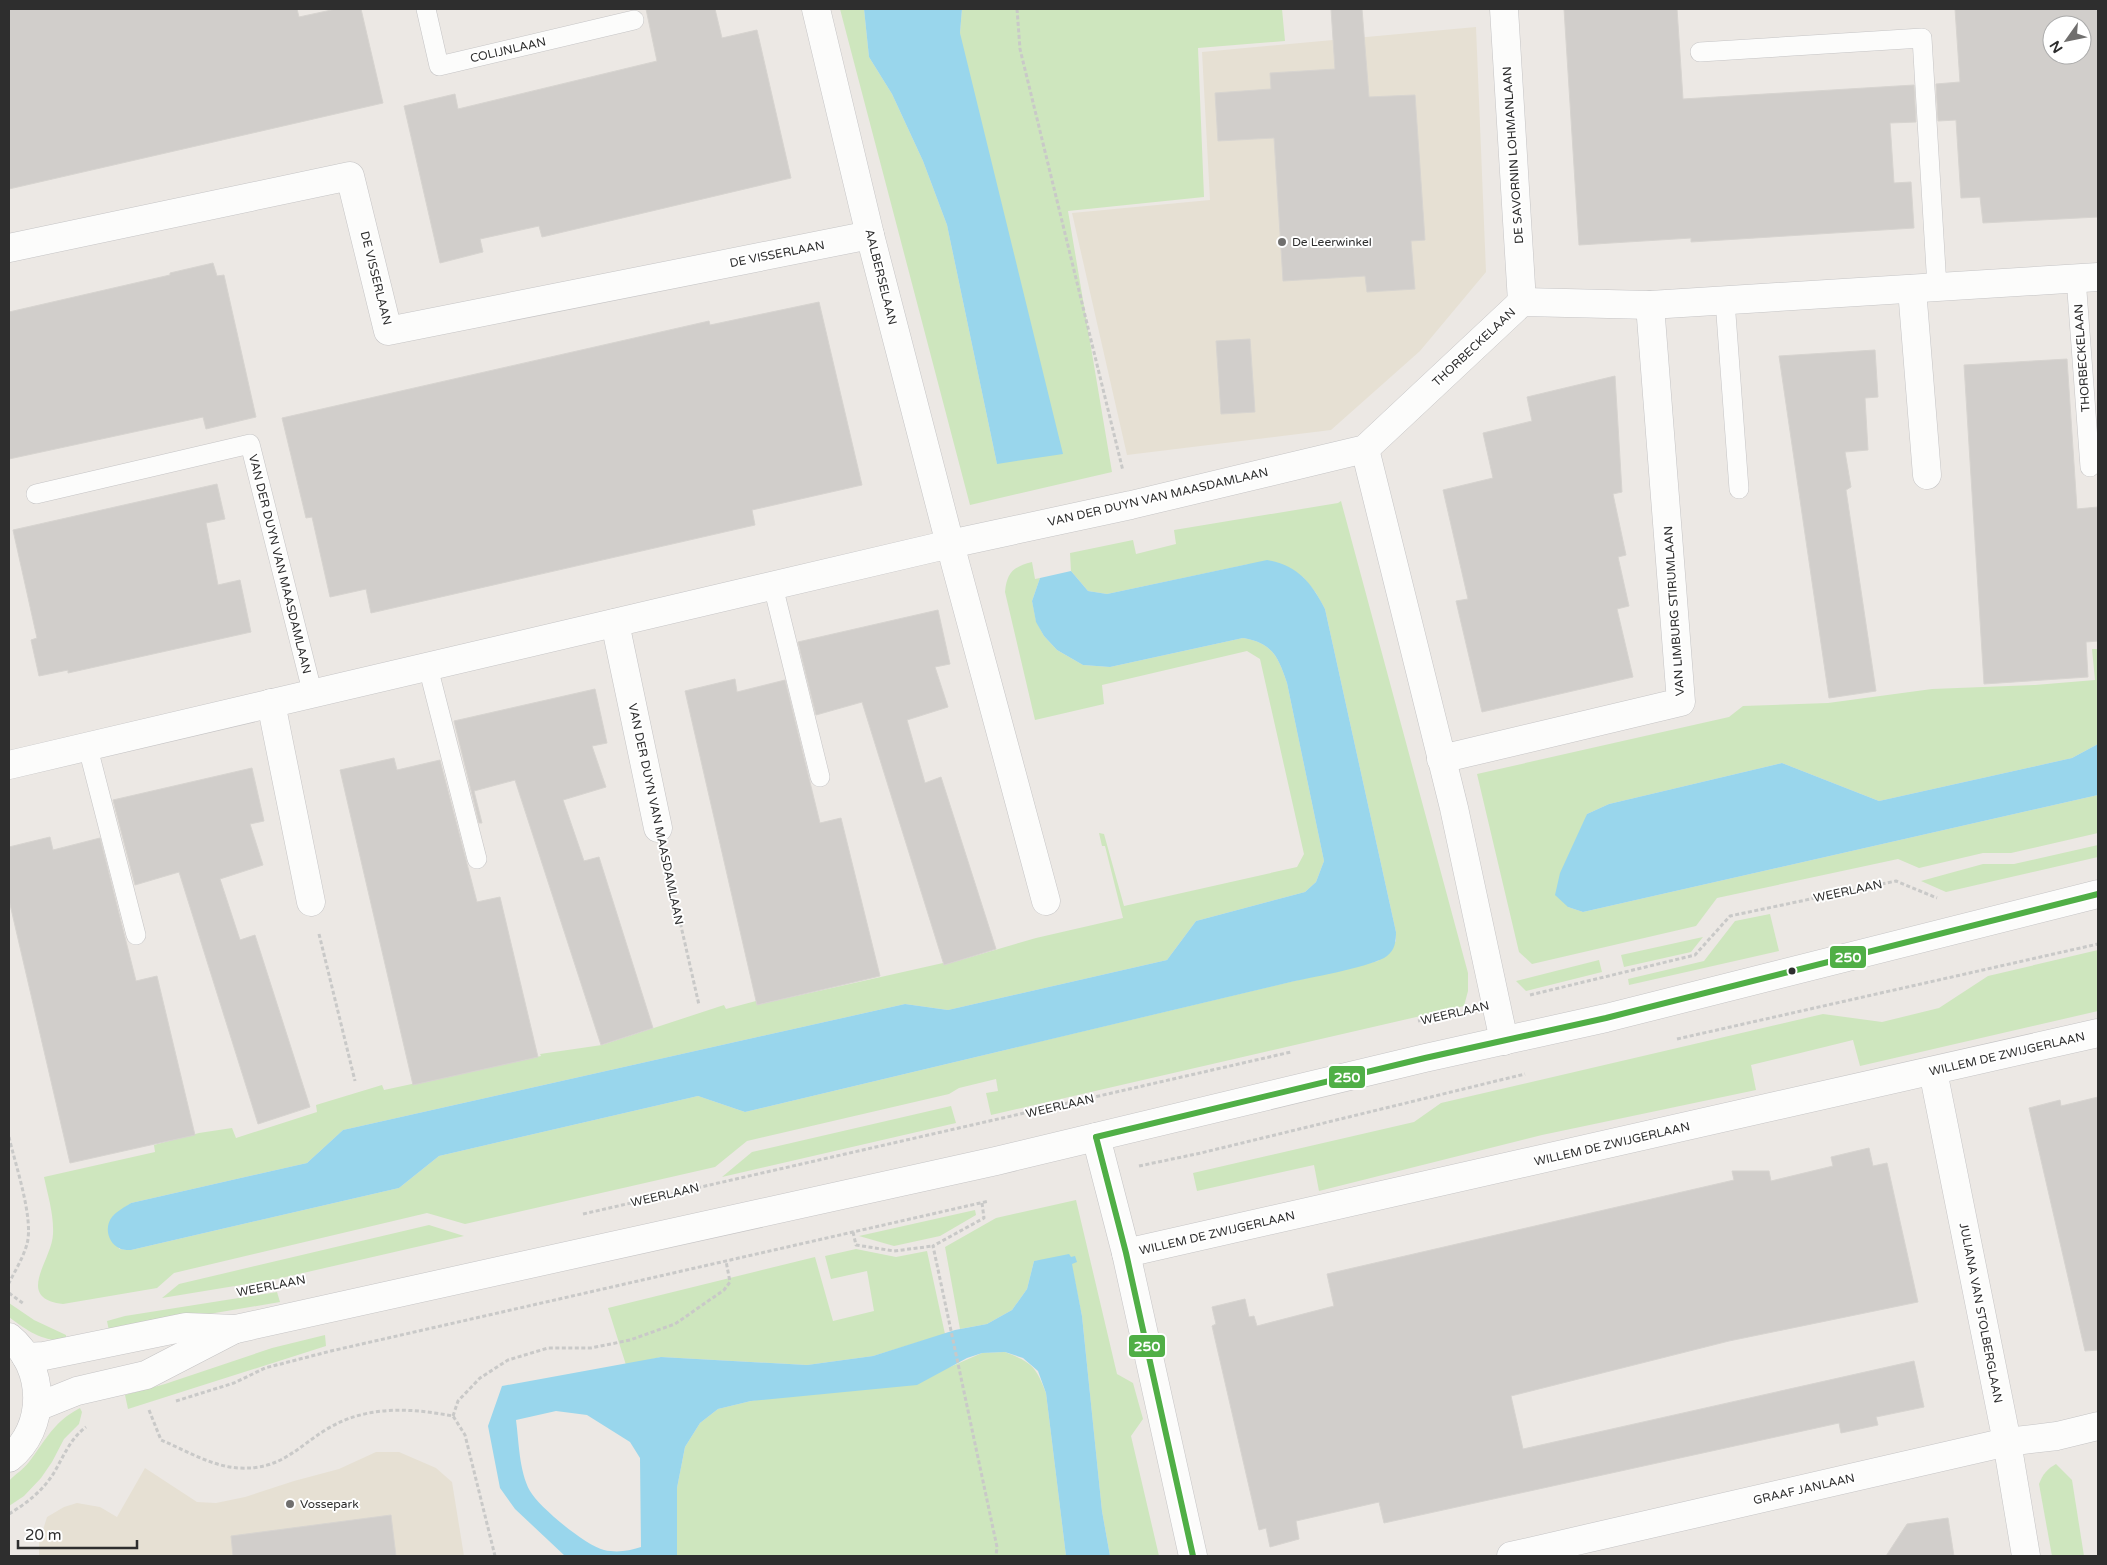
<svg xmlns="http://www.w3.org/2000/svg" width="2107" height="1565" font-family="'Varela Round',sans-serif">
<rect width="100%" height="100%" fill="#ece8e4"/>
<g fill="#e6e0d3">
<path d="M1476 27 1486 272 1420 351 1331 430 1127 455 1072 213 1210 200 1202 52Z"/>
<path d="M376 1452H399L436 1468 452 1482 464 1556H39V1543L47 1517 64 1507 77 1503 100 1507 117 1517 145 1468 197 1502 216 1503 245 1497 294 1481 339 1469Z"/>
</g>
<g fill="#cee6be">
<path d="M840 9H864L869 57 892 94 923 161 947 225 997 464 960 33 962 9H1282L1285 41 1198 48 1204 197 1068 211 1112 472 970 505Z"/>
<path d="M1341 501 1468 973V991L1464 1006 991 1115 986 1093 998 1091 996 1079 959 1088 949 1094 747 1141 715 1167 465 1224 427 1213 174 1273 157 1288 63 1304C14 1298 52 1261 53 1234 54 1215 48 1196 44 1177L155 1152 154 1145 199 1133 232 1128 236 1138 317 1112 316 1105 382 1085 384 1090 541 1056 540 1054 602 1045 724 1005 726 1009 756 1001 757 1005 943 963 944 965 1036 938 1123 918 1105 846H1102L1099 833 1104 834 1124 906 1297 867 1304 854 1260 659 1247 651 1102 685 1104 704 1035 720 1005 592C1007 572 1013 567 1032 562L1035 579 1040 578 1032 601 1036 621 1044 636 1057 650 1083 665 1110 667 1243 638C1273 643 1278 657 1287 683L1324 861 1316 882 1305 892 1196 921 1167 960 948 1010 905 1004 343 1130 307 1163 131 1203 113 1216 119 1249 131 1250 399 1188 439 1156 698 1096 745 1112 1378 961 1396 941V932L1325 609 1316 593 1303 577 1249 564 1107 594 1088 591 1071 571 1070 553 1133 540 1136 554 1176 544 1174 530 1338 503Z"/>
<path d="M2092 649H2098V744L2072 758 1879 801 1782 763 1609 804 1587 814 1568 907 1583 912 2098 795V833L2011 853H1983L1919 868 1898 859 1717 898 1696 926 1532 964 1519 952 1477 774 1729 717 1743 706 1828 703 1932 689 2035 685 2095 680Z"/>
<path d="M2098 845V857L1946 892 1921 881 1983 864H2014Z"/>
<path d="M1770 914 1779 951 1629 985 1628 979 1704 961 1735 921Z"/>
<path d="M1703 937 1691 952 1624 967 1621 955Z"/>
<path d="M2098 950V1011L1860 1066 1853 1040 1751 1065 1756 1090 1542 1135 1319 1191 1314 1165 1197 1191 1193 1173 1414 1122 1441 1103 1823 1014 1882 1022 1939 1008 1988 976Z"/>
<path d="M1599 960 1602 972 1526 991 1516 981Z"/>
<path d="M951 1106 956 1123 722 1177 752 1152Z"/>
<path d="M1076 1200 1117 1374 1133 1383 1143 1419 1131 1436 1159 1556H1110L1102 1511 1082 1316 1070 1257 1034 1261 1027 1289 1012 1310 987 1324 960 1329 945 1247 996 1218Z"/>
<path d="M975 1210 976 1215 940 1236 894 1246 859 1236Z"/>
<path d="M429 1225 464 1236 277 1279 162 1298 179 1284Z"/>
<path d="M856 1249 896 1257 927 1251 945 1334 873 1356 807 1365 661 1357 626 1365 608 1308 815 1257 833 1321 874 1311 867 1271 831 1279 825 1256Z"/>
<path d="M277 1292 280 1302 109 1331 107 1321 125 1316Z"/>
<path d="M9 1303 34 1320 66 1335V1339C45 1344 25 1329 9 1317Z"/>
<path d="M325 1335 326 1346 128 1409 125 1395 165 1384 272 1348Z"/>
<path d="M1005 1352C1031 1362 1036 1366 1046 1393L1066 1556H677V1488L685 1447 700 1423 718 1409 751 1401 950 1367 982 1353Z"/>
<path d="M80 1408 82 1412 79 1424 64 1439 52 1462 41 1478 24 1496 9 1506V1481C15 1474 23 1470 29 1462 46 1440 53 1422 80 1408Z"/>
<path d="M2056 1464 2072 1480 2084 1556H2052L2039 1484C2043 1474 2047 1469 2056 1464Z"/>
</g>
<g fill="#99d6ec" fill-rule="evenodd">
<path d="M864 9H962L960 33 1063 454 997 464 947 225 923 161 892 94 869 57Z"/>
<path d="M1267 560C1298 566 1311 582 1325 609L1396 932C1396 941 1395 950 1387 956 1374 966 1314 977 1295 981L745 1112 698 1096 439 1156 399 1188 131 1250C128 1250 122 1250 119 1248 108 1243 104 1227 112 1217 117 1211 125 1207 131 1203L307 1163 343 1130 905 1004 948 1010 1167 960 1196 921 1305 892 1316 882 1324 861 1287 683C1278 657 1273 643 1243 638L1110 667 1083 665 1057 650 1044 636 1036 622 1032 601 1040 578 1071 571 1088 591 1107 594Z"/>
<path d="M2098 744V795L1583 912 1568 907 1555 895 1560 873 1587 814 1609 804 1782 763 1879 801 2072 758Z"/>
<path d="M1069 1254 1071 1257 1075 1256 1077 1262 1072 1264 1082 1316 1102 1511 1110 1556H1066L1046 1393 1038 1371 1023 1358 1005 1352 982 1353 967 1358 917 1385 751 1401 718 1409 700 1423 685 1447 677 1488V1556H565L515 1509 500 1488 488 1426 502 1386 661 1357 807 1365 873 1356 955 1330 987 1324 1012 1310 1027 1289 1034 1261ZM556 1411 587 1415 630 1442 640 1458 641 1547C629 1551 617 1553 604 1550 586 1546 539 1507 530 1491 519 1471 519 1442 516 1420Z"/>
</g>
<g fill="#d1cecb" stroke="#d7d4d0" fill-rule="evenodd">
<path d="M9 9H297L299 17 336 9H361L383 103 9 189Z"/>
<path d="M646 9H715L722 38 757 30 791 178 542 237 539 226 480 239 483 252 440 263 404 106 455 94 458 109 657 61Z"/>
<path d="M1331 9H1362L1369 97 1415 95 1425 240 1411 241 1415 289 1367 292 1365 276 1283 281 1274 138 1218 141 1215 93 1271 89 1270 73 1335 69Z"/>
<path d="M1564 9H1677L1683 99 1914 85 1916 122 1890 123 1894 183 1911 182 1914 228 1691 242V238L1579 245Z"/>
<path d="M1955 9H2098V217L1983 223 1980 197 1961 198 1956 120 1938 121 1936 84 1960 82ZM2052 25H2082V55H2052Z"/>
<path d="M213 263 217 276 224 275 256 417 206 429 203 417 9 459V312L170 275V273Z"/>
<path d="M819 302 862 485 752 510 755 525 371 613 366 589 330 597 312 517 306 518 282 418 709 321 710 325Z"/>
<path d="M1250 339 1255 412 1221 414 1216 341Z"/>
<path d="M1875 350 1878 397 1865 398 1868 450 1845 452 1851 487 1846 490 1876 691 1829 698 1779 356Z"/>
<path d="M2067 359 2077 509 2098 507V641L2086 642 2088 677 1984 684 1964 365Z"/>
<path d="M1615 376 1622 492 1613 494 1626 555 1618 557 1629 606 1617 609 1633 677 1482 712 1456 601 1468 599 1443 490 1493 478 1483 433 1532 421 1527 397Z"/>
<path d="M217 484 225 519 206 523 218 585 240 580 251 632 68 673V670L39 676 31 640 37 638 13 530Z"/>
<path d="M938 610 950 664 935 667 948 707 907 720 925 783 941 777 996 949 944 965 862 702 816 715 798 642Z"/>
<path d="M735 679 737 692 785 680 820 823 841 818 880 976 757 1005 685 691Z"/>
<path d="M595 689 607 743 592 746 606 787 563 800 584 861 599 857 653 1028 601 1045 515 780 474 791 482 823H479L454 721Z"/>
<path d="M394 758 397 770 440 760 477 902 500 897 538 1057 413 1085 340 770Z"/>
<path d="M252 768 264 821 250 824 263 865 220 879 240 940 255 935 310 1107 258 1124 179 872 135 885 113 800Z"/>
<path d="M50 837 53 850 100 838 136 981 157 976 195 1135 70 1163 9 900V847Z"/>
<path d="M2098 1097V1350L2085 1351 2029 1108 2060 1100 2061 1106Z"/>
<path d="M1869 1148 1873 1166 1887 1163 1918 1302 1729 1341 1511 1396 1523 1449 1914 1361 1924 1407 1876 1417 1878 1425 1841 1433 1839 1423 1384 1523 1379 1502 1296 1521 1299 1539 1270 1547 1266 1528 1259 1530 1212 1326 1216 1324 1212 1307 1245 1299 1249 1317 1254 1316 1257 1326 1334 1306 1327 1274 1734 1180 1732 1171H1769L1771 1181 1833 1166 1831 1157Z"/>
<path d="M391 1515 396 1556H233L231 1536Z"/>
<path d="M1948 1518 1954 1556H1886L1907 1524Z"/>
</g>
<g fill="none" stroke-linecap="round" stroke-linejoin="round">
<g stroke="#c5c4c5" stroke-width="20">
<g id="service">
<path d="M426 9 439 66 634 20"/>
<path d="M1700 52 1922 38 1937 287"/>
<path d="M2076 278 2090 467"/>
<path d="M1725 301 1739 489"/>
<path d="M36 494 250 444 313 695"/>
<path d="M773 586 820 777"/>
<path d="M428 667 477 859"/>
<path d="M88 748 136 935"/>
</g>
</g>
<g stroke="#c5c4c5" stroke-width="29">
<g id="minor">
<path d="M816 9 870 235 950 544 1131 505 1365 449 1522 302 1650 305 2098 277"/>
<path d="M1504 9 1522 302"/>
<path d="M9 248 350 176 388 331 870 235"/>
<path d="M1912 289 1927 475"/>
<path d="M1365 449 1454 808 1504 1041"/>
<path d="M615 623 658 828"/>
<path d="M271 703 311 902"/>
<path d="M1441 759 1681 702 1650 305"/>
<path d="M9 765 950 544 1046 901"/>
<path d="M1933 1071 2007 1442 2026 1556"/>
<path d="M1126 1253 2098 1033"/>
<path d="M1511 1556 2007 1442 2057 1436 2098 1426"/>
</g>
</g>
<g stroke="#c5c4c5" stroke-width="29">
<g id="secondary">
<path d="M1096 1137 1126 1253 1193 1556"/>
<path d="M9 1337C46 1367 47 1428 9 1458"/>
<path d="M26 1357 44 1356 186 1327 236 1329 996 1161 1425 1058 1606 1018 2098 894"/>
<path d="M37 1407 77 1391 146 1375 233 1330"/>
</g>
</g>
<g stroke="#c9c9c8" stroke-width="3" stroke-dasharray="4 2.5" stroke-linecap="butt">
<path d="M1017 9 1020 49 1123 471"/>
<path d="M666 860 699 1005"/>
<path d="M319 934 355 1081"/>
<path d="M1530 995 1695 955 1730 916 1896 881 1937 898"/>
<path d="M1418 1021 1463 1011"/>
<path d="M1677 1039 2098 944"/>
<path d="M9 1137C15 1164 34 1218 27 1244 23 1258 15 1271 9 1283"/>
<path d="M1139 1166 1201 1153 1525 1074"/>
<path d="M982 1203 984 1218 933 1246 997 1547 996 1556"/>
<path d="M583 1214 1291 1052"/>
<path d="M853 1232 856 1245 894 1251 933 1246"/>
<path d="M9 1293 24 1304"/>
<path d="M176 1401 234 1383 265 1368 331 1351 989 1201"/>
<path d="M149 1410 161 1440C185 1450 213 1467 239 1468 281 1470 296 1448 327 1429 367 1405 410 1408 453 1416L465 1435 495 1556"/>
<path d="M453 1416 458 1401 480 1378 508 1360 548 1348H591L630 1340 675 1324 724 1290 730 1282 726 1261"/>
<path d="M9 1514C27 1503 44 1490 55 1471 64 1455 71 1438 86 1427"/>
</g>
<use href="#service" stroke="#fcfcfb" stroke-width="19"/>
<use href="#minor" stroke="#fcfcfb" stroke-width="28"/>
<use href="#secondary" stroke="#fcfcfb" stroke-width="28"/>
<g stroke="#fff" stroke-width="10">
<g id="bus-1">
<path d="M1096 1137 1425 1058 1606 1018 2098 894"/>
<path d="M1096 1137 1126 1253 1193 1556"/>
</g>
</g>
<use href="#bus-1" stroke="#50af46" stroke-width="6"/>
</g>
<g fill="#706f6e" stroke="#fff" stroke-width="2">
<circle cx="1282" cy="242" r="5"/>
<circle cx="290" cy="1504" r="5"/>
</g>
<circle fill="#2e2e2e" stroke="#fff" stroke-width="2" cx="1792" cy="971" r="4.5"/>
<g text-anchor="middle" dominant-baseline="central" stroke-width="4" stroke-linejoin="round" paint-order="stroke">
<g font-size="12" fill="#2e2e2e" stroke="#fff">
<text transform="translate(508 50) rotate(-13)">COLIJNLAAN</text>
<text transform="translate(1513 155) rotate(-94)">DE SAVORNIN LOHMANLAAN</text>
<text transform="translate(777 254) rotate(-11)">DE VISSERLAAN</text>
<text transform="translate(881 277) rotate(76)">AALBERSELAAN</text>
<text transform="translate(376 278) rotate(76)">DE VISSERLAAN</text>
<text transform="translate(1474 347) rotate(-43)">THORBECKELAAN</text>
<text transform="translate(2082 358) rotate(-94)">THORBECKELAAN</text>
<text transform="translate(1158 497) rotate(-13)">VAN DER DUYN VAN MAASDAMLAAN</text>
<text transform="translate(280 564) rotate(76)">VAN DER DUYN VAN MAASDAMLAAN</text>
<text transform="translate(1674 611) rotate(-94)">VAN LIMBURG STIRUMLAAN</text>
<text transform="translate(656 814) rotate(78)">VAN DER DUYN VAN MAASDAMLAAN</text>
<text transform="translate(1848 891) rotate(-12)">WEERLAAN</text>
<text transform="translate(1455 1013) rotate(-13)">WEERLAAN</text>
<text transform="translate(2007 1054) rotate(-13)">WILLEM DE ZWIJGERLAAN</text>
<text transform="translate(1060 1106) rotate(-13)">WEERLAAN</text>
<text transform="translate(1612 1144) rotate(-13)">WILLEM DE ZWIJGERLAAN</text>
<text transform="translate(665 1195) rotate(-13)">WEERLAAN</text>
<text transform="translate(1217 1233) rotate(-13)">WILLEM DE ZWIJGERLAAN</text>
<text transform="translate(271 1286) rotate(-11)">WEERLAAN</text>
<text transform="translate(1981 1313) rotate(79)">JULIANA VAN STOLBERGLAAN</text>
<text transform="translate(1804 1489) rotate(-13)">GRAAF JANLAAN</text>
</g>
<g font-size="12" fill="#2e2e2e" stroke="#fff" text-anchor="start">
<text x="1292" y="242">De Leerwinkel</text>
<text x="300" y="1504">Vossepark</text>
</g>
</g>
<g stroke="#fff" stroke-width="2">
<rect x="1829" y="945" width="38" height="24" rx="5" fill="#50af46"/>
<rect x="1328" y="1065" width="38" height="24" rx="5" fill="#50af46"/>
<rect x="1128" y="1334" width="38" height="24" rx="5" fill="#50af46"/>
</g>
<g font-size="14" text-anchor="middle" font-weight="bold" fill="#fff">
<text x="1848" y="962">250</text>
<text x="1347" y="1082">250</text>
<text x="1147" y="1351">250</text>
</g>
<rect width="2107" height="1565" fill="none" stroke="#2e2e2e" stroke-width="20"/>
<g transform="translate(2067 40) rotate(237)"><circle r="24" fill="#ffffff" stroke="#ababab"/>
<path d="M0-4L9 19L0 12L-9 19Z" fill="#706f6e"/>
<text y="-8" font-size="14" font-weight="bold" text-anchor="middle" fill="#2e2e2e">N</text>
</g>
<path d="M18 1540v8h119v-8" fill="none" stroke="#2e2e2e" stroke-width="2.5"/>
<text x="25" y="1540" font-size="15" fill="#2e2e2e" stroke="#ffffff" stroke-width="4" paint-order="stroke">20 m</text>
</svg>
